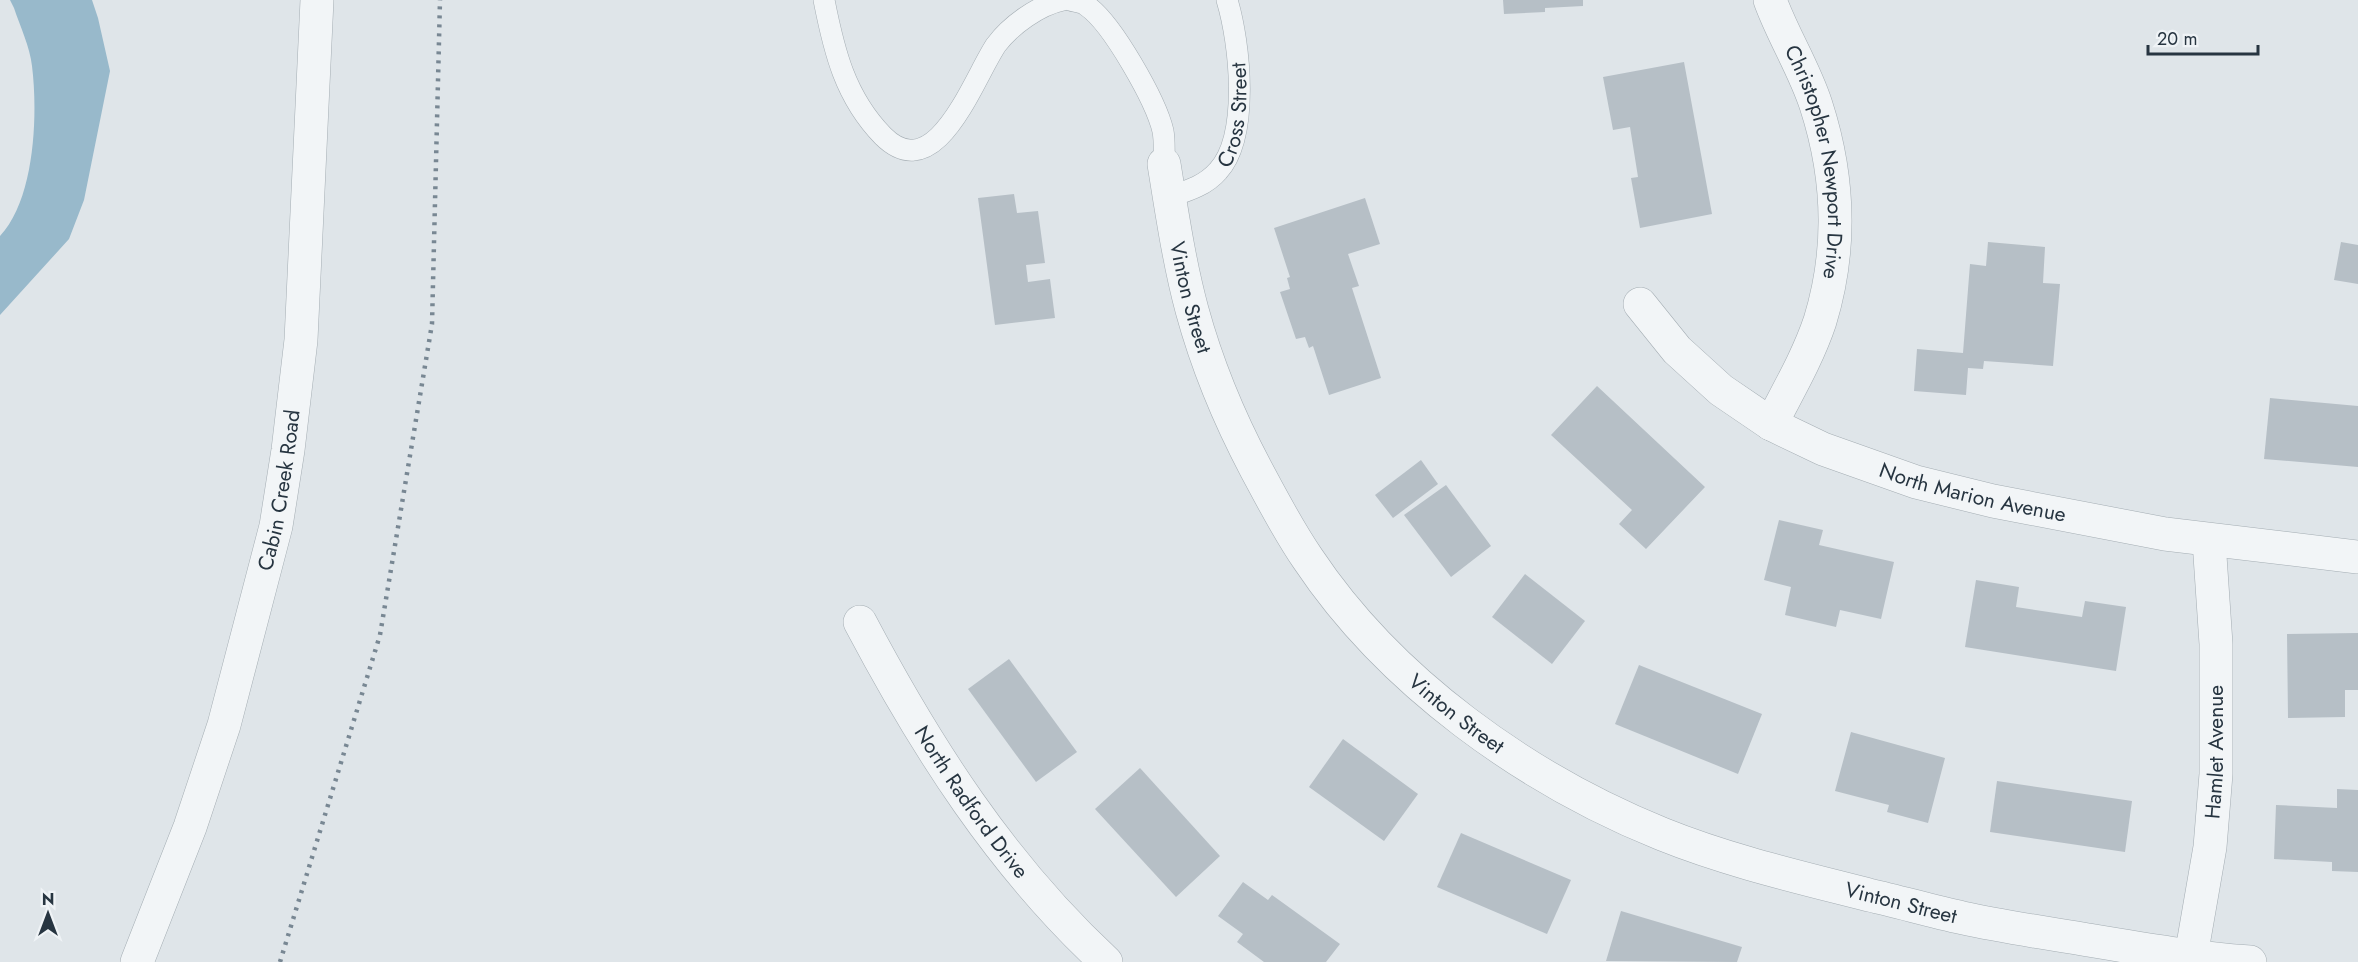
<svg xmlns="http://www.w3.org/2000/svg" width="2358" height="962" font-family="Jost,sans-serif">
<rect width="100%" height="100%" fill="#dfe5e9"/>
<path fill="#98b9cb" d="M10 0H92L98 18 110 71 84 200 69 239 0 315V236C35 199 38 114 32 66 30 47 20 26 14 8Z"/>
<g fill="#b6bfc6">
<path d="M1503 0H1583V6L1545 8V12L1504 14Z"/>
<path d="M1684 62 1712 214 1640 228 1631 178 1638 177 1630 127 1613 130 1603 77Z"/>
<path d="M1014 194 1017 213 1038 211 1045 263 1026 265 1028 282 1050 279 1055 318 995 325 978 198Z"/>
<path d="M1365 198 1380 244 1348 254 1359 286 1352 288 1381 378 1329 395 1313 346 1309 348 1305 337 1296 339 1280 292 1290 289 1287 278 1290 277 1274 228Z"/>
<path d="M1988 242 2045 247 2043 283 2060 284 2053 366 1984 361 1983 369 1968 368 1966 395 1914 391 1917 349 1963 353 1970 264 1986 266Z"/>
<path d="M2341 242 2358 245V284L2334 280Z"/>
<path d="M1597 386 1705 487 1646 549 1619 524 1632 510 1551 435Z"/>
<path d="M2270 398 2358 406V467L2264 459Z"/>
<path d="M1421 460 1438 484 1393 518 1375 495Z"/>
<path d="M1446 485 1491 546 1451 577 1404 515Z"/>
<path d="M1779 520 1823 530 1819 545 1894 562 1881 619 1840 610 1836 627 1785 615 1791 587 1764 580Z"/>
<path d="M1525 574 1585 621 1552 664 1492 617Z"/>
<path d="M1976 580 2019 587 2016 607 2082 617 2085 601 2126 607 2116 671 1965 647Z"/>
<path d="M2358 633V690H2345V717L2288 718 2287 634Z"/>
<path d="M1009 659 1077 752 1036 782 968 689Z"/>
<path d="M1639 665 1762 714 1738 774 1615 724Z"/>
<path d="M1851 732 1945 758 1928 823 1887 812 1889 805 1835 791Z"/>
<path d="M1343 739 1418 794 1384 841 1309 787Z"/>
<path d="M1140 768 1220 856 1176 897 1095 809Z"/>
<path d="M1997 781 2132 801 2125 852 1990 832Z"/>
<path d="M2337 789 2358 790V872L2332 871V862L2274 859 2276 805 2337 808Z"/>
<path d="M1461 833 1571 880 1547 934 1437 887Z"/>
<path d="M1243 882 1268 900 1272 895 1340 944 1326 962H1264L1237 942 1243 934 1218 916Z"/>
<path d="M1621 911 1742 947 1737 962 1606 961Z"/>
</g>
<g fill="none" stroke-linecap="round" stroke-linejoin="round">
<g stroke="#a4adb3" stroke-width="22">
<g id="lane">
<path d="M824 0C834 51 845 97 883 136 936 189 973 79 996 45 1011 25 1039 5 1063 0"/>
<path d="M1070 0C1076 2 1083 2 1087 6 1112 23 1156 101 1163 131 1165 142 1164 153 1164 164"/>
<path id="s1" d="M1169 197C1187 191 1205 186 1218 171 1250 136 1240 43 1227 0"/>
</g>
</g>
<g stroke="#a4adb3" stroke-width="34">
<g id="street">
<path id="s2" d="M1770 0C1783 36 1804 68 1816 105 1839 176 1842 249 1820 321 1808 357 1788 391 1771 424"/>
<path id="s3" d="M1164 164C1172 213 1179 262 1192 310 1207 365 1229 418 1256 469 1272 499 1288 530 1308 559 1390 682 1526 779 1662 834 1729 861 1799 877 1869 895 1900 902 1931 911 1963 918 2004 927 2046 933 2088 940 2142 949 2195 958 2250 962"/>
<path id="s4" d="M1640 304 1677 350 1721 390 1771 424 1823 449 1916 482 1993 501 2165 534 2358 557"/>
<path id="s5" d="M860 622C926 747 1002 866 1106 962"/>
<path id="s6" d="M137 962 190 827 224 725 276 526 288 450 301 340 317 0"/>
<path id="s7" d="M2190 962 2210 847 2216 774V644L2209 541"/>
</g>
</g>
<use href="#lane" stroke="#f2f5f7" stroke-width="21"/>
<use href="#street" stroke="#f2f5f7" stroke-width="33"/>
<path stroke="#788793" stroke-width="4.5" stroke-dasharray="3 6" stroke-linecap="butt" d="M280 962 380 635 432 324 440 0"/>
</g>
<g text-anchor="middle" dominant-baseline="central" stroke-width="6" stroke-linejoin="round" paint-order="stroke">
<g font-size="21" fill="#273541" stroke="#eff3f6">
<text stroke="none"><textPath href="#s1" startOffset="116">Cross Street</textPath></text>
<text stroke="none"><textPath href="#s2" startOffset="171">Christopher Newport Drive</textPath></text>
<text stroke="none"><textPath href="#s3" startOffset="136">Vinton Street</textPath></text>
<text stroke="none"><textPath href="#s6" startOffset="494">Cabin Creek Road</textPath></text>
<text stroke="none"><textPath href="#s4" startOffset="393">North Marion Avenue</textPath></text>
<text stroke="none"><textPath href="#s3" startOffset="640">Vinton Street</textPath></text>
<text stroke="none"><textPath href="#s7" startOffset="212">Hamlet Avenue</textPath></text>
<text stroke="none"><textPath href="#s5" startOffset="212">North Radford Drive</textPath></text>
<text stroke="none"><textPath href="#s3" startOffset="1128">Vinton Street</textPath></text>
</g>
</g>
<g transform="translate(48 914)" stroke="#eff3f6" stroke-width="4.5" paint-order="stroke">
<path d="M0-4.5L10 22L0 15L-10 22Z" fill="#273541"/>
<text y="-9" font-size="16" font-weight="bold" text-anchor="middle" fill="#273541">N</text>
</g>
<path d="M2148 45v9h110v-9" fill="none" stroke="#273541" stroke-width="3"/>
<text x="2157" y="45" font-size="18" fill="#273541" stroke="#eff3f6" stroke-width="4.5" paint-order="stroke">20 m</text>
</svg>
